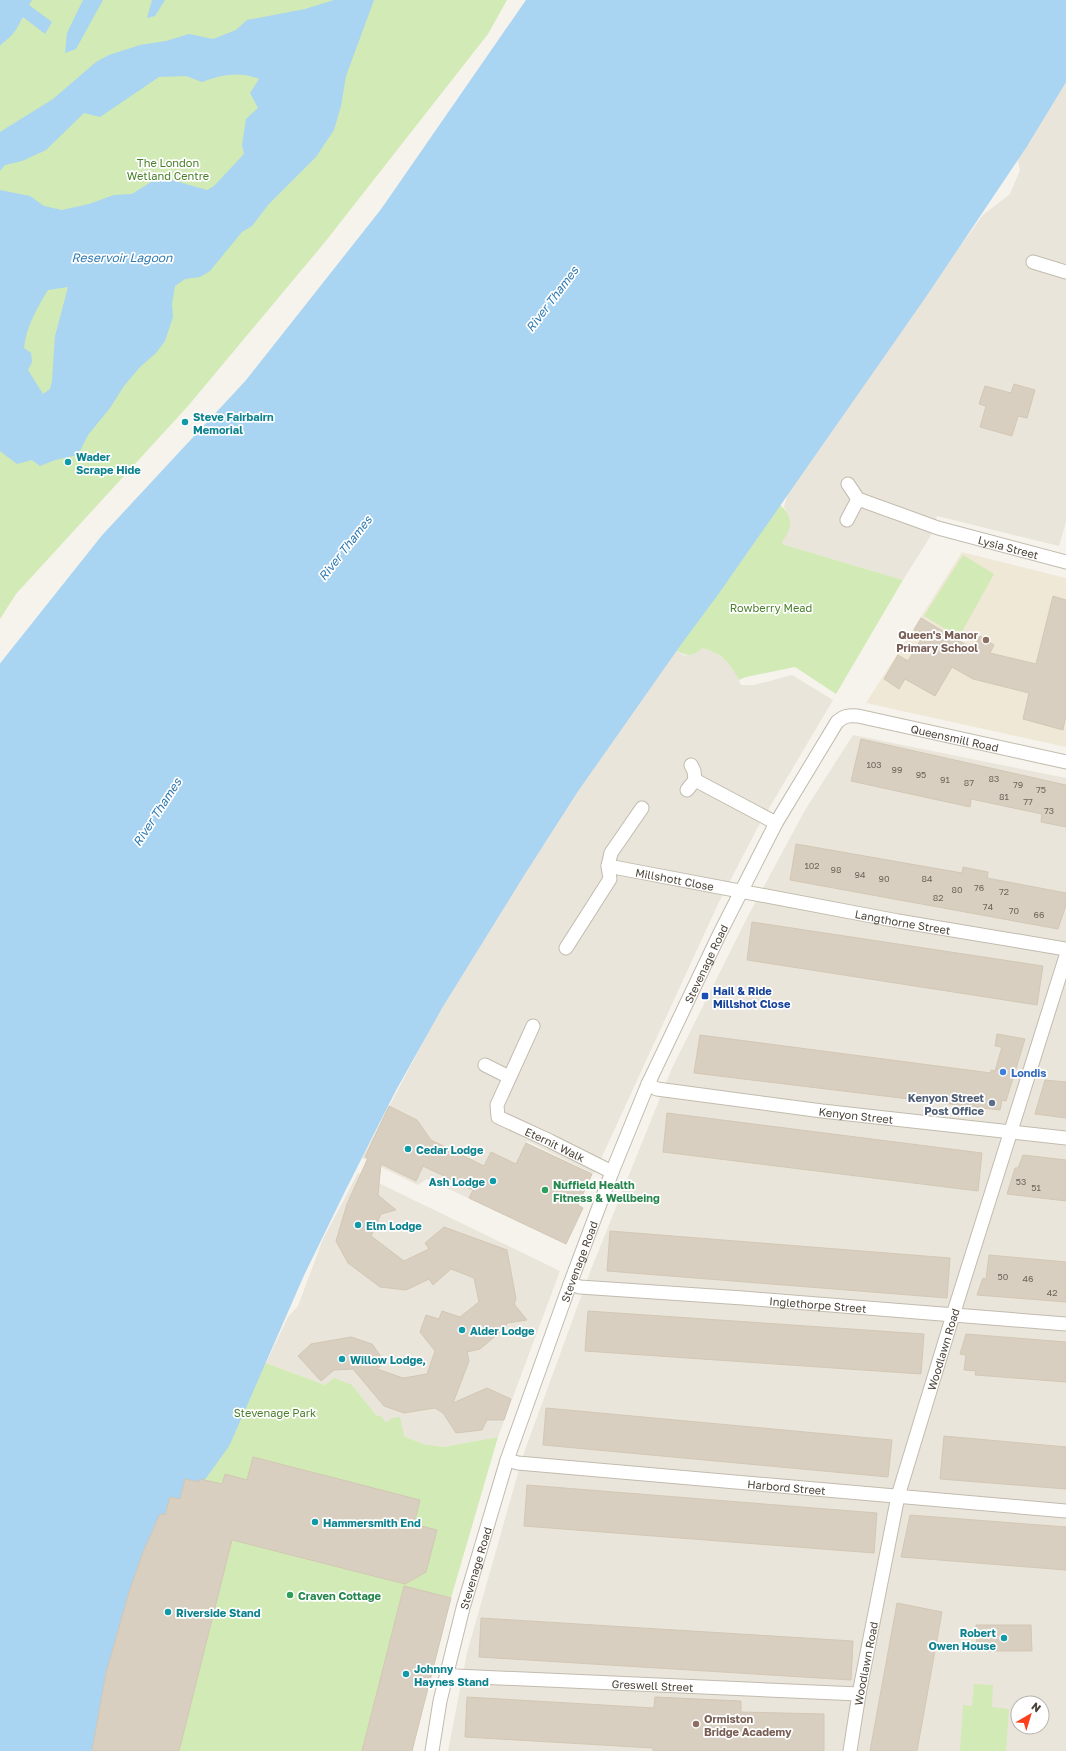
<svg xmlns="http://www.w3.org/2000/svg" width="1066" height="1751" font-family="'Golos Text',sans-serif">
<rect width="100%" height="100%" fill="#f6f3ec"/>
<g fill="#eae5da" fill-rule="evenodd">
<path d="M1066 70V522L1059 546 937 516 930 537 903 580 782 544 790 526 789 517 784 507 791 481 799 471 798 466 983 215 1010 194 1020 170 1017 157 1059 92 1056 86Z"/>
<path d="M702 648 713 651 731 664 741 685H754L792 675 833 700 758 827 719 902 594 1174 527 1141 494 1210 427 1179 418 1185 362 1158 459 974 594 764 674 649 685 656Z"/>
<path d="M853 735 1066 778V1751H448L467 1653 516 1480 525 1450 590 1272 672 1068 747 918 805 810ZM1018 1703H1042V1727H1018Z"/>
<path d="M358 1173 560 1271 498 1437 443 1447 423 1444 404 1436 384 1421 383 1417 376 1415 352 1385H325L266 1363 288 1317 298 1306 323 1239Z"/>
</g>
<path fill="#efe8d6" d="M962 552 1066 578V747L866 703Z"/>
<g fill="#d2eab5">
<path d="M0 0H507L488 34 325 242 188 406 16 594 0 619Z"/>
<path d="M769 497C779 504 792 512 790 526 789 532 784 538 782 544L903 580 836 694 795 667 746 677 739 680C730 663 722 653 702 648 692 658 685 656 674 649L680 641 670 636 707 586Z"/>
<path d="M963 555 994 574 959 637 924 616Z"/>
<path d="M253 1358 325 1385 334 1378 352 1385 376 1415 383 1417 384 1421 387 1422 392 1418 400 1417 404 1436 423 1444 443 1447 498 1437 451 1598 412 1751H92L106 1673 129 1592 143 1552 159 1519 217 1439Z"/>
<path d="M974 1684 993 1685 992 1707 1009 1709 1006 1751H960L963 1705 972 1706Z"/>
</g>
<g fill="#a9d4f2" fill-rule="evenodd">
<path d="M0 0H32L29 5 52 22 45 34 23 17C19 24 16 31 10 37 7 40 3 42 0 46Z"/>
<path d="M83 0H103L76 49 65 53 67 33Z"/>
<path d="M152 0H165L155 16 147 18Z"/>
<path d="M334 0H374L346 76 341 106 334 130 316 157 268 205 252 226 242 232 210 271 200 277 185 279 175 286 172 304 173 317 165 341 156 353 140 367 124 386 110 408 88 435 78 455 55 460 40 466 32 460 17 464 0 451V190L30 196 44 206 62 210 89 204 114 195 132 194 154 180H172L207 190 214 186 244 154 242 145 246 119 258 108 250 93 259 79C240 71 221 75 202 82L186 76 159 77 100 117 84 113 46 150 22 161 5 165 0 171V132L53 99 96 62 109 55 140 45 166 41 189 34 213 39 236 30 247 20 305 9ZM68 287 55 336 52 381 50 389 43 394 28 370 32 362 31 353 24 348C26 327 37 308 48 290Z"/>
<path d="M543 0H1066V60L1057 70 1015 139 913 291 707 586 670 636 566 784 511 870 430 1001 383 1085 333 1184 292 1268 217 1439 159 1519 143 1552 129 1592 106 1673 92 1751H0V686L113 544 256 390 392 218Z"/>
</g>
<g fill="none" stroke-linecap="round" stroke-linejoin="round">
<g stroke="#a9d4f2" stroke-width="28">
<path d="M1000 127 1015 139 1057 70 1066 60"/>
<path d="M0 686 113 544 256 390 392 218 543 0"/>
<path d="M92 1751 106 1673 129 1592 143 1552 159 1519 217 1439 292 1268 333 1184 383 1085 430 1001 511 870 566 784 670 636 707 586 913 291 1015 139 984 115"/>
</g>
</g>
<g fill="#d8cfc1" stroke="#d3c7b4">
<path d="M1014 384 1035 390 1027 418 1018 416 1012 436 980 427 986 406 979 404 985 386 1011 393Z"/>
<path d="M1053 596 1066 600V715L1063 730 1023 719 1029 693 973 679 952 667 935 696 905 679 899 689 884 679 898 655 908 661 923 636 914 630 921 618 973 649 980 636 994 645 990 653 1036 664Z"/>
<path d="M861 739 1066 785V827L1041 822 1042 814 971 799 970 807 851 781Z"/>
<path d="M796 844 962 873 963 867 988 872 987 878 1066 893V905L1058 929 790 880Z"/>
<path d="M752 922 1043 966 1037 1005 747 960Z"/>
<path d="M997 1034 1025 1039 1006 1101 1002 1100 1000 1110 694 1073 700 1035 991 1073V1070L995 1071 1002 1047 995 1046Z"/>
<path d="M1045 1080 1066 1082V1118L1035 1114Z"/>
<path d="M389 1106 417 1120 431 1140 484 1166 491 1152 516 1164 526 1143 592 1174 578 1205 583 1208 566 1244 469 1198 473 1190 423 1166 416 1181 381 1164 378 1195 396 1210 381 1214 371 1236 404 1261 429 1249 425 1243 444 1227 507 1250 516 1299 514 1304 527 1320 507 1323 505 1328 480 1349 467 1352 469 1361 453 1403 487 1388 511 1399 504 1420H487L482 1430 456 1433 443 1413 435 1408 404 1413 384 1406 353 1369 334 1370 321 1381 298 1356 311 1344 351 1337 372 1344 385 1362 377 1369 403 1378 427 1374 435 1351 420 1332 426 1315 439 1319 442 1311 460 1317 479 1302 474 1278 451 1269 433 1285 429 1279 406 1290 380 1287 348 1263 336 1241 347 1204 368 1158 365 1157Z"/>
<path d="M667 1113 982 1153 978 1191 663 1152Z"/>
<path d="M1023 1155 1066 1160V1201L1007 1194 1015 1168H1018Z"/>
<path d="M610 1231 950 1258 947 1298 607 1271Z"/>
<path d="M989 1255 1066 1262V1302L977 1295 983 1278 986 1279Z"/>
<path d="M588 1311 924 1334 921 1374 585 1351Z"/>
<path d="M966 1334 1066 1342V1382L975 1375 976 1371 964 1370 966 1355 960 1354Z"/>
<path d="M546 1408 892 1440 888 1477 543 1445Z"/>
<path d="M944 1436 1066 1447V1489L940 1479Z"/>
<path d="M253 1457 420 1500 414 1524 437 1530 426 1572 405 1584 232 1540 179 1751H92L106 1673 129 1592 143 1552 160 1514 165 1515 170 1497 180 1499 185 1479 199 1482 200 1479 222 1484 225 1474 247 1480Z"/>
<path d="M527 1485 877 1513 874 1553 524 1526Z"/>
<path d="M910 1515 1066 1527V1570L901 1557Z"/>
<path d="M404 1586 451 1598 412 1751H362Z"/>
<path d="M897 1603 942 1612 917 1751H870Z"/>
<path d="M481 1618 853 1641 851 1680 479 1657Z"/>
<path d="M976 1625H1031L1032 1651H977Z"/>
<path d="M467 1697 654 1708 655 1697 741 1701V1712L824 1714V1751H653V1748L465 1737Z"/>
</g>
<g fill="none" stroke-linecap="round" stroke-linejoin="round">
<g stroke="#c2bbae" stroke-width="15">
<g id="minor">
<path d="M1033 262 1066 272"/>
<path id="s1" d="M848 484 858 499 938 528 1066 562"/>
<path d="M847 520 858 499"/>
<path d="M691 765 694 771 695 780"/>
<path d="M687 790 695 780 776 823"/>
<path id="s2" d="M642 808 611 853 608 866 898 921 1066 949"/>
<path d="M566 948 610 879 608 866"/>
<path id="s3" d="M533 1026 497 1105 498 1117 550 1141 612 1172"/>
<path d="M485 1065 509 1077"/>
<path id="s4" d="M648 1084 657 1089 822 1111 1066 1138"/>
<path id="s5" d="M570 1284 580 1287 743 1298 1066 1324"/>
<path id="s6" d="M507 1460 518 1463 1066 1511"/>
<path id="s7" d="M447 1674 456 1676 859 1694"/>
<path id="s8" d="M432 1751 440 1701 463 1608 507 1460 570 1284 612 1172 648 1084 720 933 776 823 837 722C844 716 848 715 858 716L1066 762"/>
<path id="s9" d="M850 1751 859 1694 898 1496 953 1315 1066 956"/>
</g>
</g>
<use href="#minor" stroke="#fff" stroke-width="13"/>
</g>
<g fill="#0f9aa8" stroke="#fff" stroke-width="1.5">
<circle cx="185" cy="422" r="4"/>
<circle cx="68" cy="462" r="4"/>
<circle cx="408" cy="1149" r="4"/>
<circle cx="493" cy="1181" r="4"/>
<circle cx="358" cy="1225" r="4"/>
<circle cx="462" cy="1330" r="4"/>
<circle cx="342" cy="1359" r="4"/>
<circle cx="315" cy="1522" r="4"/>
<circle cx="168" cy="1612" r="4"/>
<circle cx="1004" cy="1638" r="4"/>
<circle cx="406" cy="1674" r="4"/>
</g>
<g fill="#8d6e63" stroke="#fff" stroke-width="1.5">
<circle cx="986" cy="640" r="4"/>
<circle cx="696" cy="1724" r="4"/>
</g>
<rect fill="#1a4fb4" stroke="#fff" stroke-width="1.5" x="701" y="992" width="8" height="8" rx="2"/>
<circle fill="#3f7fe0" stroke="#fff" stroke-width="1.5" cx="1003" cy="1072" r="4"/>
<circle fill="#5c6f8a" stroke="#fff" stroke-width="1.5" cx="992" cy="1103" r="4"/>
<g fill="#2e9e5b" stroke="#fff" stroke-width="1.5">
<circle cx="545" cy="1190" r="4"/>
<circle cx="290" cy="1595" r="4"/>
</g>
<g text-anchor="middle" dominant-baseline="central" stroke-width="3.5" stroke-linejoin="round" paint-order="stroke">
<g font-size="9" fill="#6e675b">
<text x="874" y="764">103</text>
<text x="897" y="769">99</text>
<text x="921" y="774">95</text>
<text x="994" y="778">83</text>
<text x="945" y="779">91</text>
<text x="969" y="782">87</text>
<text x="1018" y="784">79</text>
<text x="1041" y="789">75</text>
<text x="1004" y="796">81</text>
<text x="1028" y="801">77</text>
<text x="1049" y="810">73</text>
<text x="812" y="865">102</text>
<text x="836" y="869">98</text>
<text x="860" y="874">94</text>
<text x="884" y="878">90</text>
<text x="927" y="878">84</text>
<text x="979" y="887">76</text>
<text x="957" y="889">80</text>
<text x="1004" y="891">72</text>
<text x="938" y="897">82</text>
<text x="988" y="906">74</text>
<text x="1014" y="910">70</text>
<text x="1039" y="914">66</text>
<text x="1021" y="1181">53</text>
<text x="1036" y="1187">51</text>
<text x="1003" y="1276">50</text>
<text x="1028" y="1278">46</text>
<text x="1052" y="1292">42</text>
</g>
<g font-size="11" fill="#4a7f2a" stroke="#fff">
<text x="168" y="162">The London<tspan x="168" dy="13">Wetland Centre</tspan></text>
<text x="771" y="607">Rowberry Mead</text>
<text x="275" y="1412">Stevenage Park</text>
</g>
<g font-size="11" font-weight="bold" fill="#0d838f" stroke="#fff" text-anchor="start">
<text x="193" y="416">Steve Fairbairn<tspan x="193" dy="13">Memorial</tspan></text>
<text x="76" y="456">Wader<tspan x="76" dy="13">Scrape Hide</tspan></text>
<text x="416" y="1149">Cedar Lodge</text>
<text x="485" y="1181" text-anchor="end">Ash Lodge</text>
<text x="366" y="1225">Elm Lodge</text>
<text x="470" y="1330">Alder Lodge</text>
<text x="350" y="1359">Willow Lodge,</text>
<text x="323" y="1522">Hammersmith End</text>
<text x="176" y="1612">Riverside Stand</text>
<text x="996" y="1632" text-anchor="end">Robert<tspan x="996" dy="13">Owen House</tspan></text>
<text x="414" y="1668">Johnny<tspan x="414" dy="13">Haynes Stand</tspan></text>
</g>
<g font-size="11" fill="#4b4439" stroke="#fff">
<text stroke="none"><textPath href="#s1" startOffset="176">Lysia Street</textPath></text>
<text stroke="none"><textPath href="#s8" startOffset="1233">Queensmill Road</textPath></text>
<text stroke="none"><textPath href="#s2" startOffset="136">Millshott Close</textPath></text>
<text stroke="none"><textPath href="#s2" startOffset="368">Langthorne Street</textPath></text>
<text stroke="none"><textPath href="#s8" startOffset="836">Stevenage Road</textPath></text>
<text stroke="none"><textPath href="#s4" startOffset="211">Kenyon Street</textPath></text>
<text stroke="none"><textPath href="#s3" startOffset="162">Eternit Walk</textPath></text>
<text stroke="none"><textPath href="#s8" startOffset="512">Stevenage Road</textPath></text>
<text stroke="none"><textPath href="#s5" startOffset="249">Inglethorpe Street</textPath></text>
<text stroke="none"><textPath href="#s9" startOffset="413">Woodlawn Road</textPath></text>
<text stroke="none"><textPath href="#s6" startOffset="281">Harbord Street</textPath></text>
<text stroke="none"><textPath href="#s8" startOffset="188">Stevenage Road</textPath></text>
<text stroke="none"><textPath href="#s9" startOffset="89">Woodlawn Road</textPath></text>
<text stroke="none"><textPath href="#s7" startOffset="206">Greswell Street</textPath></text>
</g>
<g font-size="11" font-weight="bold" fill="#785e54" stroke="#fff" text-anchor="end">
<text x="978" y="634">Queen's Manor<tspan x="978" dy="13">Primary School</tspan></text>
<text x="704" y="1718" text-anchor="start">Ormiston<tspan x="704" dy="13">Bridge Academy</tspan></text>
</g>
<g font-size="11" font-weight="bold" fill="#164399" stroke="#fff" text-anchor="start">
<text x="713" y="990">Hail &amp; Ride<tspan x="713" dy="13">Millshot Close</tspan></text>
</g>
<g font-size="11" font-weight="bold" fill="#366cbe" stroke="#fff" text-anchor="start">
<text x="1011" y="1072">Londis</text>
</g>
<g font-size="11" font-weight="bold" fill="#4e5e75" stroke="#fff" text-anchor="end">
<text x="984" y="1097">Kenyon Street<tspan x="984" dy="13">Post Office</tspan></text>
</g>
<g font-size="11" font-weight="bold" fill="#27864d" stroke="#fff" text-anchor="start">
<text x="553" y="1184">Nuffield Health<tspan x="553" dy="13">Fitness &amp; Wellbeing</tspan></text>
<text x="298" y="1595">Craven Cottage</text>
</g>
<g font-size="12" font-style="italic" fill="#2e7ab2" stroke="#fff">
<text x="122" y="257">Reservoir Lagoon</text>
<text transform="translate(552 299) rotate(-53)">River Thames</text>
<text transform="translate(345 548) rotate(-52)">River Thames</text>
<text transform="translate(157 812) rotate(-57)">River Thames</text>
</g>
</g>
<g transform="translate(1030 1715) rotate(38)"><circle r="19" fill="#ffffff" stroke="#b7b4b0"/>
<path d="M0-3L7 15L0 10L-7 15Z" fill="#fc3f1d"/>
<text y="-6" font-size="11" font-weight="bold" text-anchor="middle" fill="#4b4439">N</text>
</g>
</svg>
